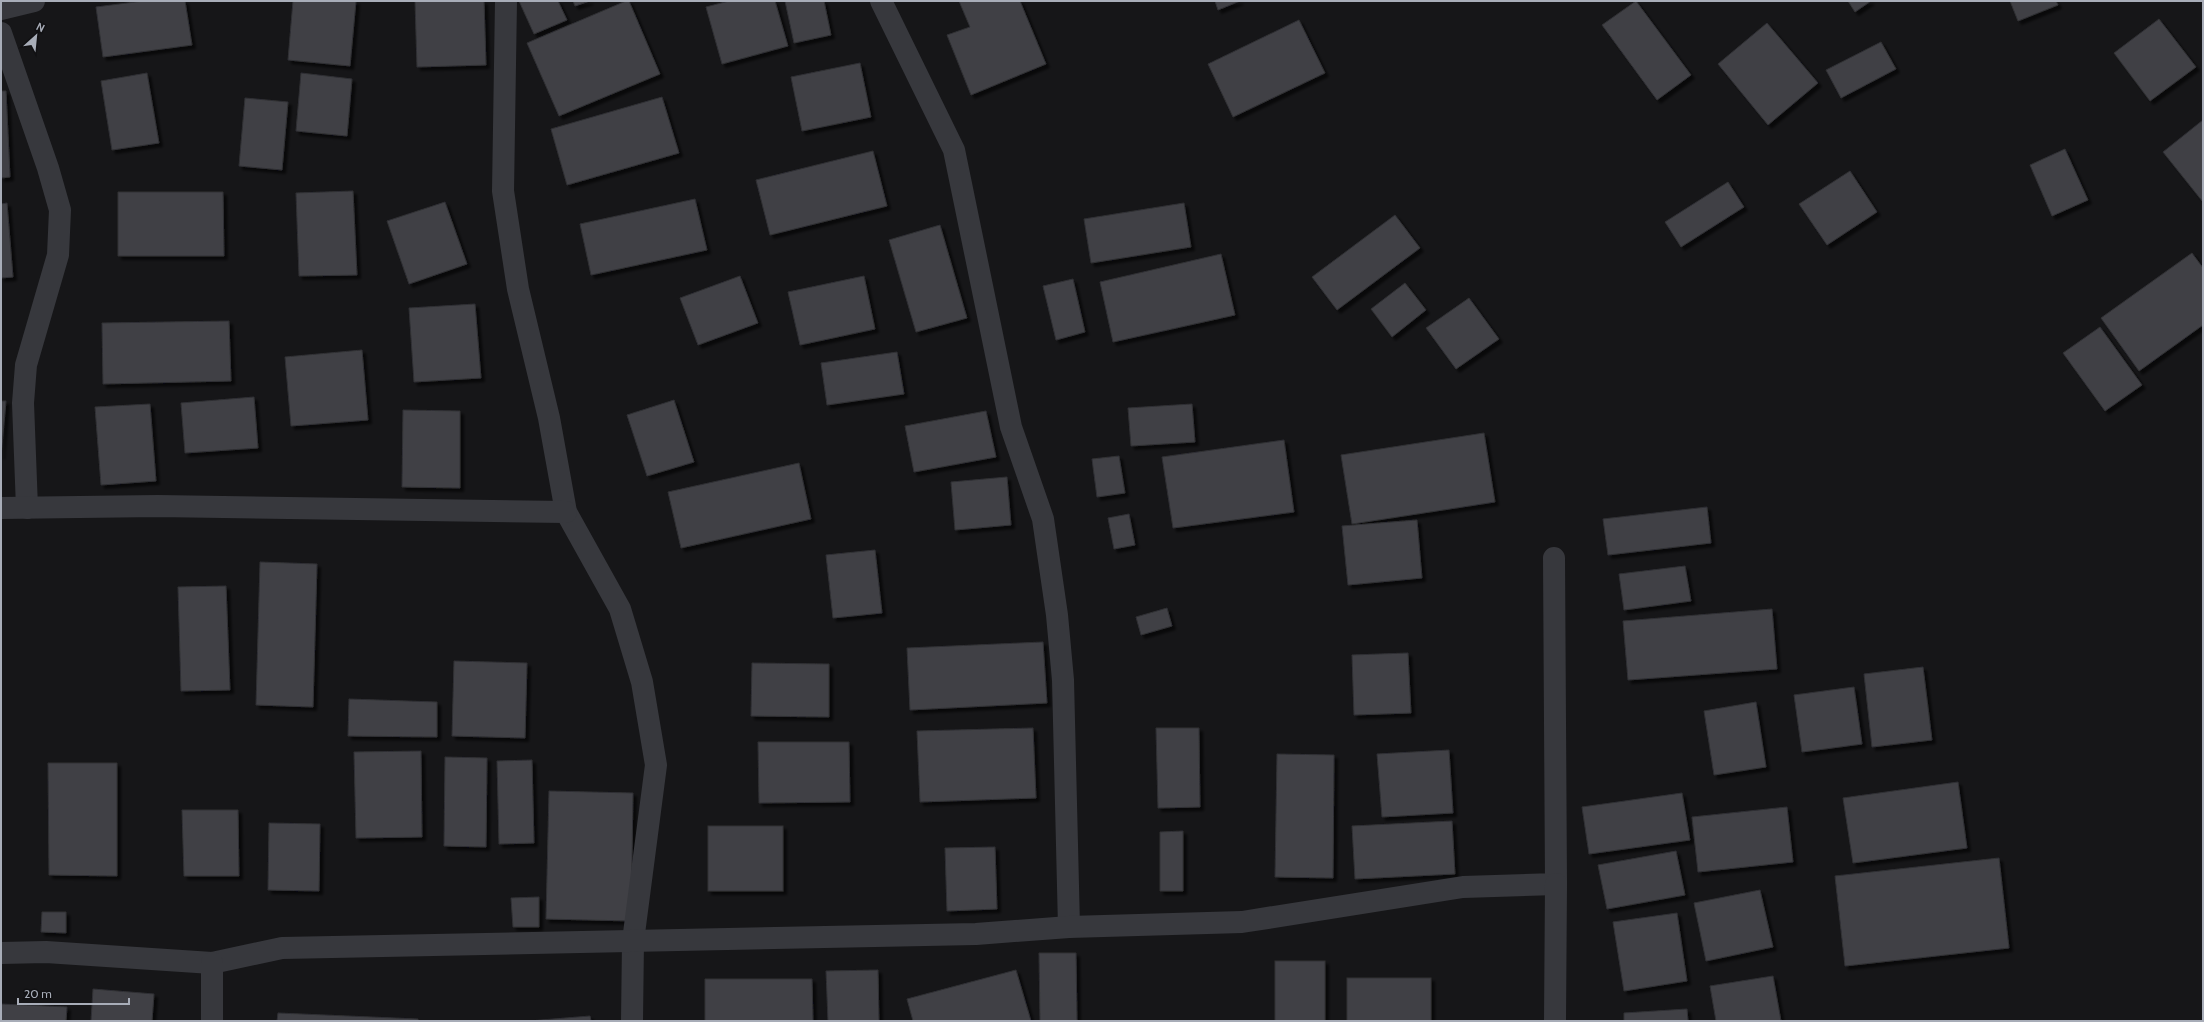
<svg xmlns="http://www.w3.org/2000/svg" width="2204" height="1022" font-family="Cabin,sans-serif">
<defs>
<filter id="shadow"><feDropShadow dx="3.5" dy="3.5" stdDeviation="1" flood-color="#0009"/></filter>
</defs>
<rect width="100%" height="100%" fill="#161618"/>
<g fill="#404145" stroke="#303034" filter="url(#shadow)">
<path d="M143 1H185L192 45 103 57 96 7Z"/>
<path d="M293 1H356L350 66 288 60Z"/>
<path d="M415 1H484L486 65 417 67Z"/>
<path d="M519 1H558L567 20 534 34Z"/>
<path d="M573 1H590L575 6Z"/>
<path d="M626 1H629L660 74 559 116 527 43Z"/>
<path d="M729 1H775L788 46 722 64 706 7Z"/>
<path d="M785 1H824L831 35 794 43Z"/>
<path d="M959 1H1020L1046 64 971 95 947 35 970 27Z"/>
<path d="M1215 1H1240L1218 10Z"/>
<path d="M1636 1 1691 75 1657 100 1602 25Z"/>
<path d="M1848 1H1871L1855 12Z"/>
<path d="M2010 1H2056L2058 5 2018 21Z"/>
<path d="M2159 19 2196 67 2150 101 2114 53Z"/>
<path d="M1299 20 1325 73 1233 117 1208 64Z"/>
<path d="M1767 23 1818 83 1768 125 1718 64Z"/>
<path d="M1881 42 1896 69 1841 98 1826 70Z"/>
<path d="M860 63 871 117 802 131 791 77Z"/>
<path d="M147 73 159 143 112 150 101 81Z"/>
<path d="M301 73 352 79 347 136 296 131Z"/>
<path d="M1 91H6L10 177 1 178Z"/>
<path d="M662 97 679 153 567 185 551 129Z"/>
<path d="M245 98 288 102 282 170 239 166Z"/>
<path d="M2203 120V202L2163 152Z"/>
<path d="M2065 149 2088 200 2052 216 2030 165Z"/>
<path d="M873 151 887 206 770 235 756 180Z"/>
<path d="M1850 171 1877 212 1827 245 1799 204Z"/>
<path d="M1728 182 1744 207 1681 247 1665 222Z"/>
<path d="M353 191 357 275 299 276 296 193Z"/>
<path d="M118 192H223L224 256H118Z"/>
<path d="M695 199 707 250 591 275 580 224Z"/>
<path d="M445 202 467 264 409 284 387 221Z"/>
<path d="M7 203 13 277 1 278V204Z"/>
<path d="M1184 203 1191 247 1091 263 1084 219Z"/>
<path d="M1395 215 1420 248 1337 310 1312 277Z"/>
<path d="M940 225 967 318 916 332 889 240Z"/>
<path d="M2192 253 2203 268V325L2139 371 2101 318Z"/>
<path d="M1221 254 1235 315 1113 342 1100 282Z"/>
<path d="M740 276 758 323 698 345 680 298Z"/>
<path d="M864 276 875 329 800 345 788 292Z"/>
<path d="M1073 279 1085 332 1056 340 1043 286Z"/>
<path d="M1405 283 1426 310 1392 337 1371 309Z"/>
<path d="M1469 298 1499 339 1456 369 1426 328Z"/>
<path d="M475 304 481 378 414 382 409 308Z"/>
<path d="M229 321 231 381 103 384 102 323Z"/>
<path d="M2100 327 2142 385 2105 411 2063 353Z"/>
<path d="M362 350 368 420 291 426 285 357Z"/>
<path d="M897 352 904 394 827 405 821 363Z"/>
<path d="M254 397 258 448 185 453 181 403Z"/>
<path d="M674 400 694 462 647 476 627 415Z"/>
<path d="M1 401H6L1 456Z"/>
<path d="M150 404 156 481 101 485 95 407Z"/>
<path d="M1192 404 1195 442 1131 446 1128 408Z"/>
<path d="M403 410 460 411V488L402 487Z"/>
<path d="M986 411 996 457 914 472 905 426Z"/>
<path d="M1484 433 1495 502 1352 524 1341 455Z"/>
<path d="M1284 440 1294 512 1173 528 1162 457Z"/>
<path d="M1119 456 1125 493 1097 497 1092 459Z"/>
<path d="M799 463 811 519 681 548 668 492Z"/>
<path d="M1007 477 1011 525 955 530 951 482Z"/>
<path d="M1707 507 1711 543 1608 555 1603 519Z"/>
<path d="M1129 514 1135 545 1114 549 1108 518Z"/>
<path d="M1417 520 1422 578 1348 585 1342 526Z"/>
<path d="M875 550 882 613 833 618 826 555Z"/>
<path d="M260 562 317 564 313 707 256 705Z"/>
<path d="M1685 566 1691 601 1624 610 1619 574Z"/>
<path d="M226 586 230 690 181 691 178 587Z"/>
<path d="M1167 608 1172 626 1141 635 1136 617Z"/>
<path d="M1772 609 1777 669 1628 680 1623 621Z"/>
<path d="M1043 642 1047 703 910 710 907 648Z"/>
<path d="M1408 653 1411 713 1354 715 1352 655Z"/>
<path d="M454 661 527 663 525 738 452 736Z"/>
<path d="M752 663 829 664V717L751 716Z"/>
<path d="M1923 667 1932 740 1872 747 1864 674Z"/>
<path d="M1854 687 1862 744 1802 752 1794 695Z"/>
<path d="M349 699 437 702V737L348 736Z"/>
<path d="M1756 702 1766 767 1714 775 1704 711Z"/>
<path d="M1033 728 1036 798 920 802 917 731Z"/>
<path d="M1156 728H1199L1200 807 1158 808Z"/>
<path d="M758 742H849L850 802 759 803Z"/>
<path d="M1449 750 1453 813 1382 817 1377 754Z"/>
<path d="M421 751 422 837 356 838 354 752Z"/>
<path d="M1277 754 1334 755 1333 878 1275 877Z"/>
<path d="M445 757 487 758 486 847 444 846Z"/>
<path d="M532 760 534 843 499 844 497 761Z"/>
<path d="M48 763H117V876L49 875Z"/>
<path d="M1958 782 1967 848 1853 863 1843 798Z"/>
<path d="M549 791 633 793 631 921 546 919Z"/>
<path d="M1682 793 1690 840 1589 854 1582 807Z"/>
<path d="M1787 807 1793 862 1698 872 1692 817Z"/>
<path d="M182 810H238L239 876H184Z"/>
<path d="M1452 821 1455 874 1355 879 1352 826Z"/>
<path d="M269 823 320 824 319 891 268 890Z"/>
<rect x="708" y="826" width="75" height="65"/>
<path d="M1183 831V891H1160V832Z"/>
<path d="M995 847 997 909 947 911 945 848Z"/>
<path d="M1676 851 1685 895 1607 909 1598 865Z"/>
<path d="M1999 858 2009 948 1845 966 1835 876Z"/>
<path d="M1760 890 1773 947 1706 961 1694 903Z"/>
<path d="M539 897V927H513L511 898Z"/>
<path d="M42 912H66V933L41 932Z"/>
<path d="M1677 913 1687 981 1624 991 1613 922Z"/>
<path d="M1039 953H1076L1077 1021H1040Z"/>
<rect x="1275" y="961" width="50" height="60"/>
<path d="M878 970 879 1021H828L826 971Z"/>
<path d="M1016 970 1031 1021H913L907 999Z"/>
<path d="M1773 976 1781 1021H1716L1710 986Z"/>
<rect x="1347" y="978" width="84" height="43"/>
<path d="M705 979H812L813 1021H705Z"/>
<path d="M93 989 154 994 152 1021H91Z"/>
<path d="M1 1004 67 1007 66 1021H1Z"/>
<path d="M1687 1009 1688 1021H1624V1013Z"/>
<path d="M278 1013 418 1019V1021H277Z"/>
<path d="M590 1016 591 1021H529Z"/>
</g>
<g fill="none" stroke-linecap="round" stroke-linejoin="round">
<g stroke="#37383d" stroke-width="22">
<path d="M506 1 503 191 518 289 549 418 566 512 620 609 642 682 656 765 633 941 632 1021"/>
<path d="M881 1 954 150 1011 427 1043 519 1057 615 1063 680 1069 927"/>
<path d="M1 9 34 1"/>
<path d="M1 33 48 168 60 210 58 255 26 365 23 403 27 508"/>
<path d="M1 508 158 506 566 512"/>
<path d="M1 953 46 952 212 963 282 948 976 934 1069 927 1242 922 1463 887 1556 884 1554 558"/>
<path d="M212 963V1021"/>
<path d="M1555 1021 1556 884"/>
</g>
</g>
<rect width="2204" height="1022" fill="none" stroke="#a8adb8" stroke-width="4"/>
<g transform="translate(36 36) rotate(27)" stroke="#111113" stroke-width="3" paint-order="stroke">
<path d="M0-3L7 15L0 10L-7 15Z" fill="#a8adb8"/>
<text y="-6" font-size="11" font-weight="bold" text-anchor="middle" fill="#a8adb8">N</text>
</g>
<path d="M18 998v6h111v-6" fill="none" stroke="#a8adb8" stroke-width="2"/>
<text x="24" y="998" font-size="12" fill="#a8adb8" stroke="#111113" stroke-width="3" paint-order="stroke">20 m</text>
</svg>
